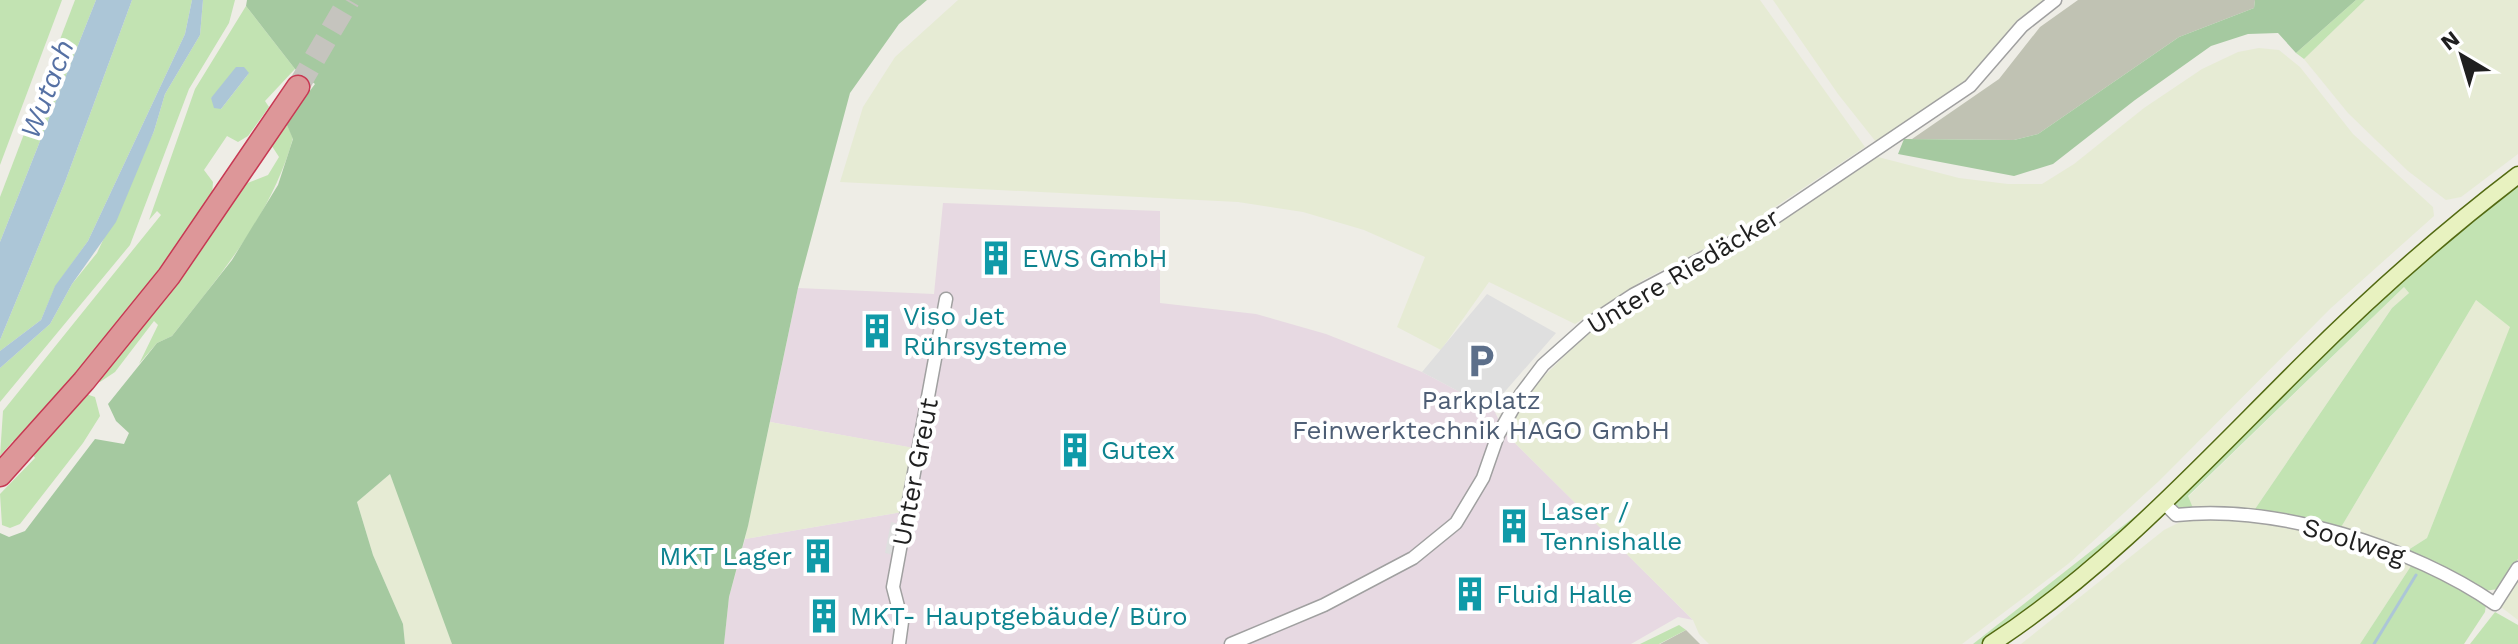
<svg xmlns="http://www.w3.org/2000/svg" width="2518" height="644" font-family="'Work Sans',sans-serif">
<rect width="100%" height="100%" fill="#eeede6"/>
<path fill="#e7d9e2" d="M943 203 1160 211V303L1256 314 1326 334 1422 372 1494 410 1505 433 1693 620 1678 617 1631 644H724L729 597 745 539 902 512 913 448 770 422 798 288 934 294Z"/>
<g fill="#c0c2b3">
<path d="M2078 0H2255L2254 8 2179 37 2038 134 2014 140 1912 139 1999 79 2040 27Z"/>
<path d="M1686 630 1700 644H1660Z"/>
</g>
<g fill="#e6ebd4">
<path d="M958 0H1760L1865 147 1742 229 1645 279 1575 324 1489 282 1441 350 1397 327 1425 257 1364 230 1303 212 1238 202 840 182 863 107 895 57Z"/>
<path d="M1773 0H2045L2018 19 1968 80 1876 142 1838 94Z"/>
<path d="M2365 0H2518V154L2461 197 2446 200 2408 171 2348 113 2304 59Z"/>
<path d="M2259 48 2279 50 2300 67 2353 134 2433 207 2434 216 2331 308 2159 481 2068 564 1962 644H1709L1699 634 1693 620 1505 433 1532 388 1593 328 1677 277 1722 256 1878 157 1959 178 2008 184H2042L2074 164 2144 108 2202 69 2238 52Z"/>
<path d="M2404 287 2409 293 2392 308 2253 512 2193 508 2188 497Z"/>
<path d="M2476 300 2511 327 2427 538 2405 552 2340 529Z"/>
<path d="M770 422 914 448 902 512 745 539Z"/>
<path d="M390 474 422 555 452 644H405L403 624 373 555 357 502Z"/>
<path d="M2188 518 2240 519 2309 530 2411 566 2360 644H2021L2164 530Z"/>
<path d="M2518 575V620L2501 607Z"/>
</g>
<g fill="#c2e3b2" fill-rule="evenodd">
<path d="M0 0H62L0 165Z"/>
<path d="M75 0H96L0 242V197Z"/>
<path d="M132 0H192L185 34 88 241 55 287 41 320 0 351V340L65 182Z"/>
<path d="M203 0H235L229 23 189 89 130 245 0 402V368L50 324 72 284 97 253 154 131 165 94 200 35Z"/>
<path d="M2356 0H2365L2304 59 2296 53Z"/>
<path d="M246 6 295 69 265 101 269 107 248 136 238 142 227 136 204 170 213 182 212 196C152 283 86 363 16 443L13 441 0 456 3 411 161 215 157 211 149 220 195 89ZM249 73 221 109 211 98Z"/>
<path d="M286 123 293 138C272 215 220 275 172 336L157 343 139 364 158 325 154 321 115 372 100 382 96 379 237 187 268 175 279 157 270 143Z"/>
<path d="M2518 183V559L2499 589 2483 591 2448 569 2405 552 2427 538 2510 327 2476 300 2340 529 2253 512 2392 308 2409 293 2404 287 2188 496 2193 508 2180 511 2174 503C2285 392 2395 282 2518 183Z"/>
<path d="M86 394 95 397 100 416 83 443 20 524 10 528 2 525 0 494 35 458 33 455Z"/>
<path d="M2152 503C2099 556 2041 601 1981 644H1973Z"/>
<path d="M2411 566 2433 573 2486 604 2485 612 2464 644H2360Z"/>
<path d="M2495 612 2518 625V644H2470Z"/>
<path d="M1679 625 1686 630 1659 644H1640Z"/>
</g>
<g fill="#a5c9a0">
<path d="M247 0H927L899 24 850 93 798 288 748 526 729 597 724 644H452L390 474 357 502 373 555 403 624 405 644H0V533L9 537 25 531 95 439 124 444 129 433 116 421 108 404 157 343 172 336 232 260 278 185 293 139 286 123 315 84 295 69 246 6Z"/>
<path d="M2255 0H2356L2296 53 2278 33 2248 34 2211 46 2135 100 2053 164 2014 176 1898 154 1904 139 2014 140 2038 134 2179 37 2254 8Z"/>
</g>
<g fill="#dfdfdf">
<path d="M1487 294 1556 333 1494 404V410L1422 372Z"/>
<path d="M891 522 900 524 894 555 885 553Z"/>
</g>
<g fill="#acc6d7">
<path d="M96 0H132L65 182 0 340V242Z"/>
<path d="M192 0H203L200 35 165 94 154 131 116 222 72 284 50 324 0 368V351L41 320 55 286 88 241 185 34Z"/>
<path d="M236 67H244L249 73 221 109 214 108 211 98Z"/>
</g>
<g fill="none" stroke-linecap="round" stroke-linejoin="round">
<path stroke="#acc6d7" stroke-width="3" d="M2374 644 2416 575"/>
<path stroke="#c5c4be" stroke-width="22" stroke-dasharray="22 11" stroke-linecap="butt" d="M298 87 349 0"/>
<g stroke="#a0a0a0" stroke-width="15">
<g id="street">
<path d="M2164 503 2176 515C2276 504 2413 547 2495 604L2518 568"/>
<path d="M899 644 902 622 893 587 946 299"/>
<path d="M1231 644 1324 605 1413 558 1456 523 1483 478 1498 435 1521 394 1543 365 1589 324 1633 295 1758 229 1970 86 2022 26 2055 0"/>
</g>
</g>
<g stroke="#536a12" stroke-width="19">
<path id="secondary" d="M1991 644C2109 567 2204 462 2303 364 2371 296 2442 233 2518 175"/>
</g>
<g stroke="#c73953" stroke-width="25">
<path id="highway" d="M0 475 84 381 169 276 298 87"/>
</g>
<use href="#street" stroke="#fff" stroke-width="12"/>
<use href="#secondary" stroke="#e8f2c0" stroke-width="16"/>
<use href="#highway" stroke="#dd9799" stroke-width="22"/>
</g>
<defs>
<g id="building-bare" transform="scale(2.76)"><path d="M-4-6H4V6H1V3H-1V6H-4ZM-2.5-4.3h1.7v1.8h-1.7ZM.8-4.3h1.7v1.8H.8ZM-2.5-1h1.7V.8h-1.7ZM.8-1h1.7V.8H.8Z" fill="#0f9aa8" stroke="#fff" stroke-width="2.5" paint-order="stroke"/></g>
<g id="parking-bare" transform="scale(2.76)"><path d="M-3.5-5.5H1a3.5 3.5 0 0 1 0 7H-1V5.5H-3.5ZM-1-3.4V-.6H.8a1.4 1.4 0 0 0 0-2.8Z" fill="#5c6f8a" stroke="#fff" stroke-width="2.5" paint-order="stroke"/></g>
</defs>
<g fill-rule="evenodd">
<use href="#building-bare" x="996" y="258"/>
<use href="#building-bare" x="877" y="331"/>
<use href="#parking-bare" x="1481" y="361"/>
<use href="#building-bare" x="1075" y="450"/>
<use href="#building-bare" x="1514" y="526"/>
<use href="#building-bare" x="818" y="556"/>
<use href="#building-bare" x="1470" y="594"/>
<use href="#building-bare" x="824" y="616"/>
</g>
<g text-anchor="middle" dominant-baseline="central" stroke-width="8" stroke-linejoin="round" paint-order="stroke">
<g font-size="26" fill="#0d838f" stroke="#fff" text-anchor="start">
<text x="1022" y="258">EWS GmbH</text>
<text x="903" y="316">Viso Jet<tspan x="903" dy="30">Rührsysteme</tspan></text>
<text x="1101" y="450">Gutex</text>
<text x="1540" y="511">Laser /<tspan x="1540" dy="30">Tennishalle</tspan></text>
<text x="792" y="556" text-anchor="end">MKT Lager</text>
<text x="1496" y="594">Fluid Halle</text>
<text x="850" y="616">MKT- Hauptgebäude/ Büro</text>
</g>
<g font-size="26" fill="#1f1f1f" stroke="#fff">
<text transform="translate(1683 271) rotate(-31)">Untere Riedäcker</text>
<text transform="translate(915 472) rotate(-79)">Unter Greut</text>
<text transform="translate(2354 541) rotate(17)">Soolweg</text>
</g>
<g font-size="26" fill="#4e5e75" stroke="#fff">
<text x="1481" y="400">Parkplatz<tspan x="1481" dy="30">Feinwerktechnik HAGO GmbH</tspan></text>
</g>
<g font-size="28" font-style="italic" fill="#5671a4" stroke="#fff">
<text transform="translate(47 89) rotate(-69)">Wutach</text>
</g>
</g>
<g transform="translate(2462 56) rotate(322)" stroke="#ffffff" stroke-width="6" paint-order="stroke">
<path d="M0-6L14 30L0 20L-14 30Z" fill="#1f1f1f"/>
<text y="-12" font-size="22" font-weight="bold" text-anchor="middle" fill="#1f1f1f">N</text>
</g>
</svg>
